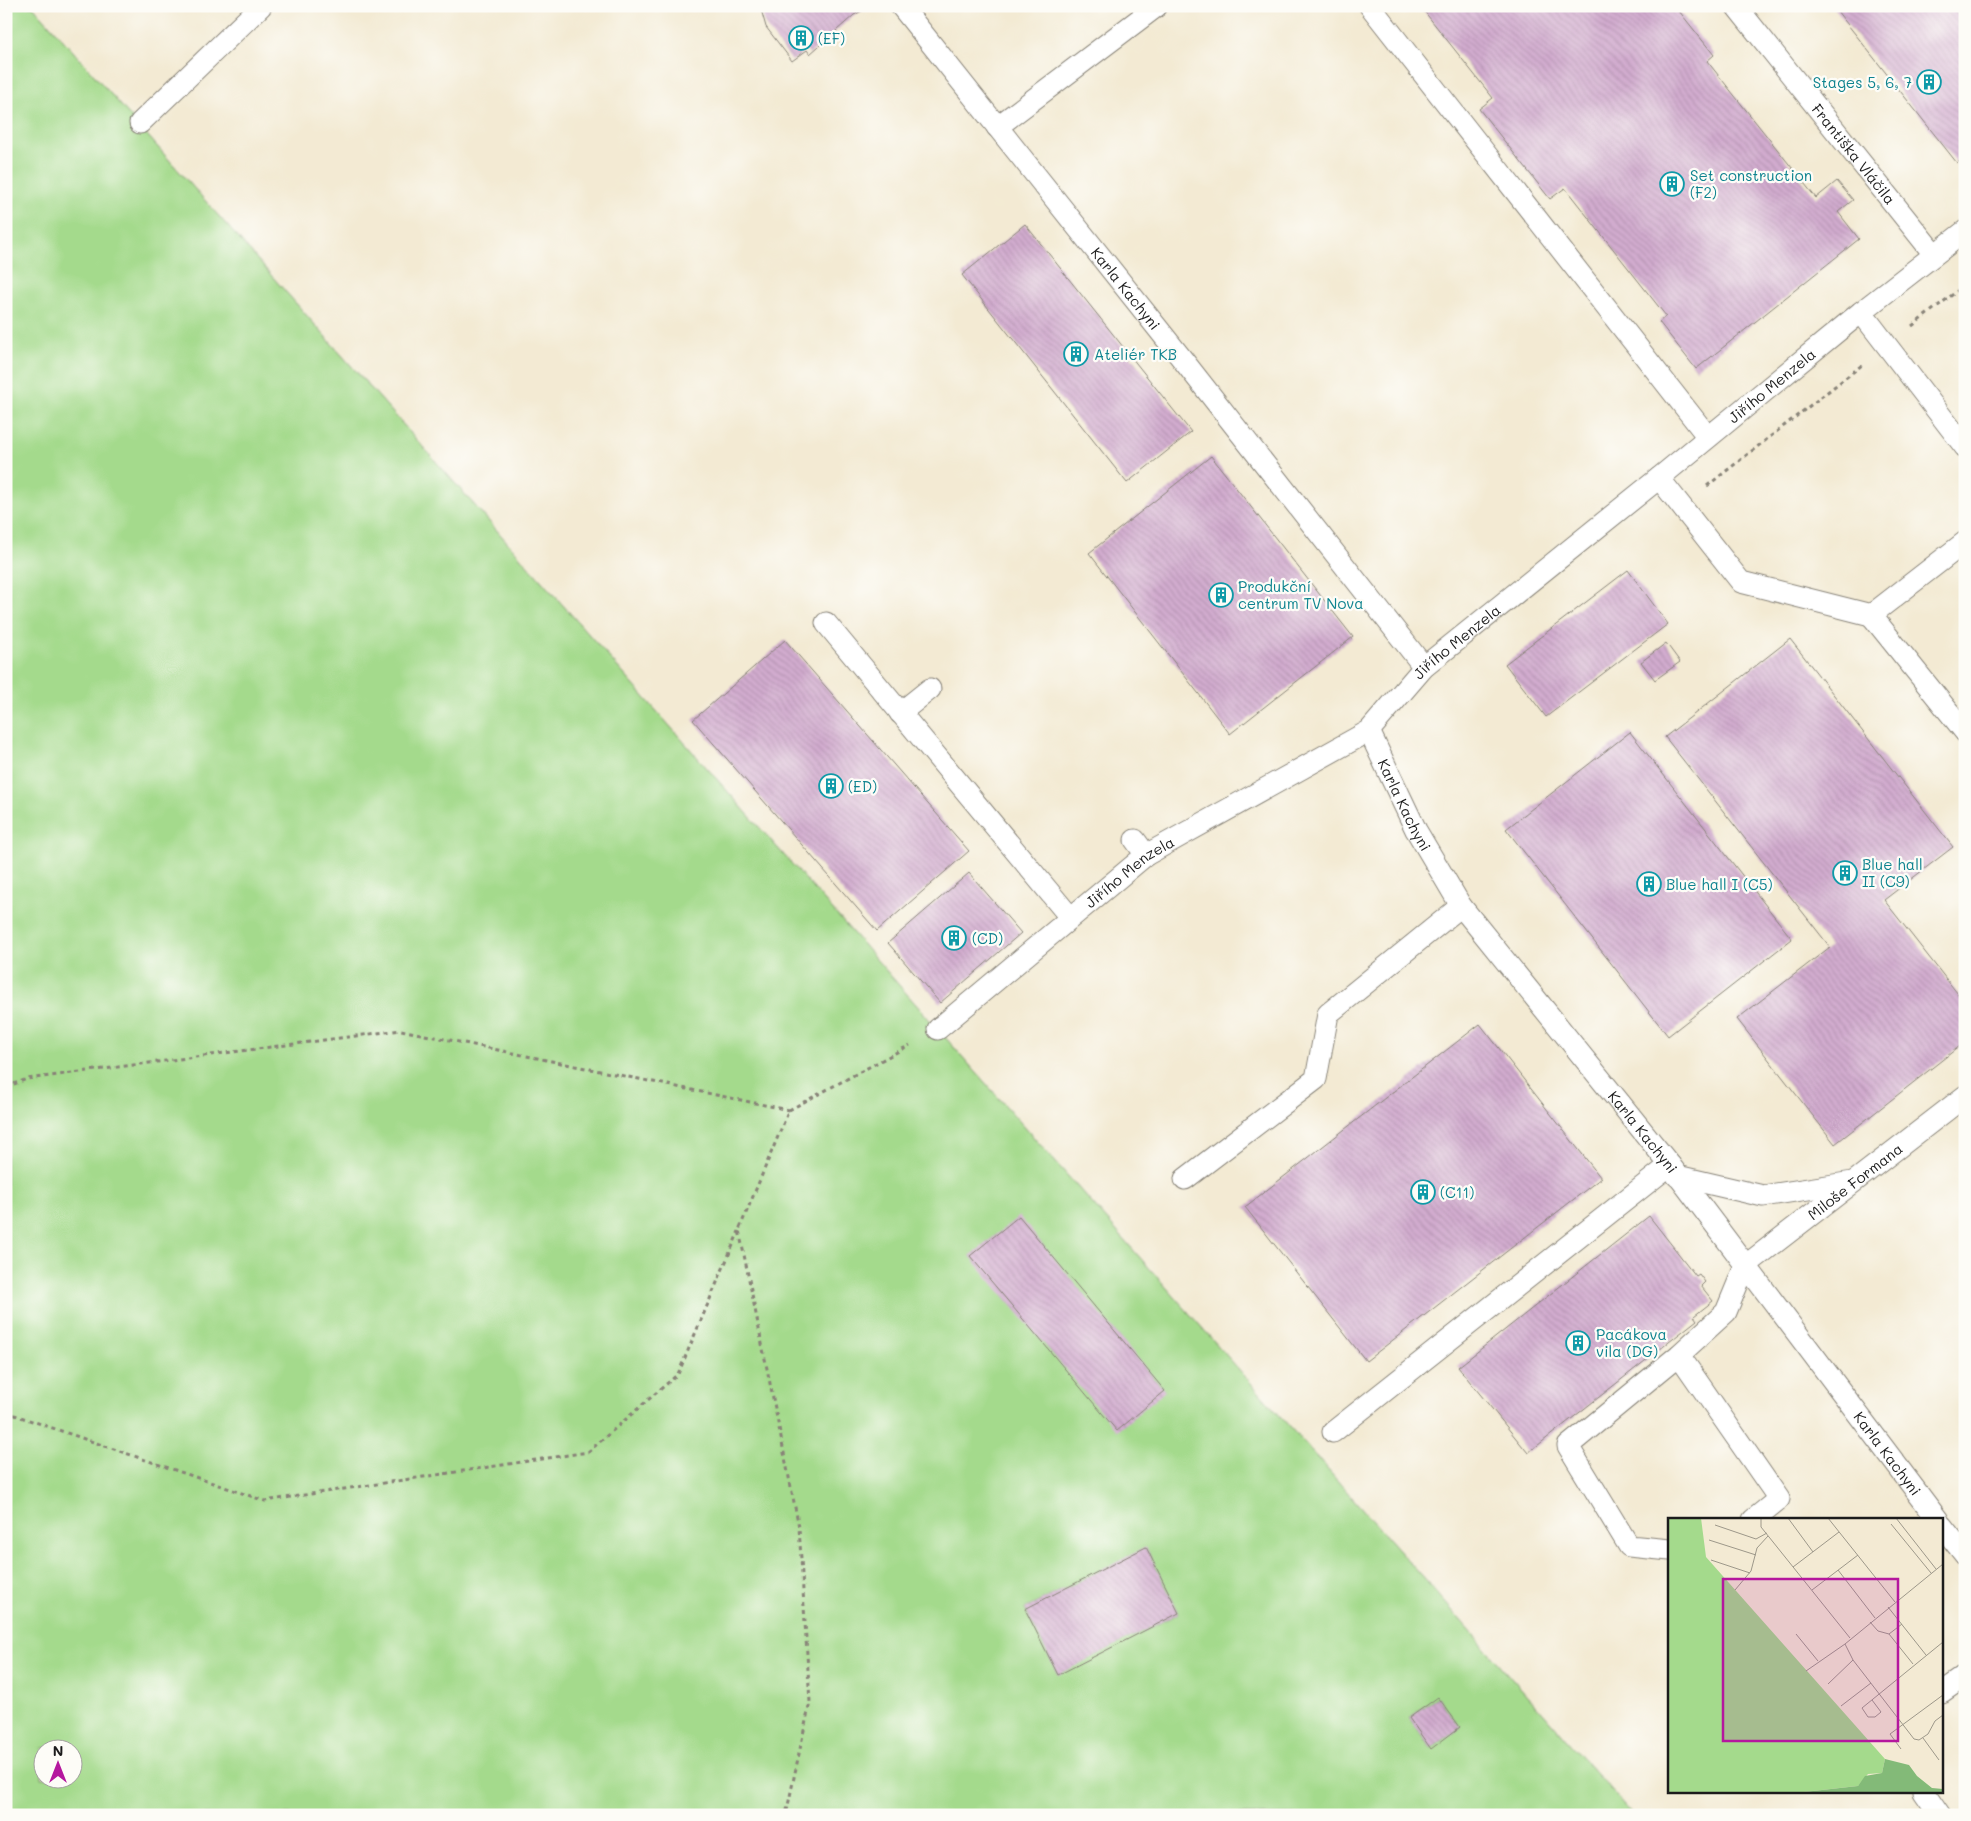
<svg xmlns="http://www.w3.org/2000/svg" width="1971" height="1821" font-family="Mali,sans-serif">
<defs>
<pattern id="building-back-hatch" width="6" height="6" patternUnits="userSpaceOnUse" patternTransform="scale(1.25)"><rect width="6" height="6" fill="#d2accf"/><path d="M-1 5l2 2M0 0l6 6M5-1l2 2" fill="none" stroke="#b493b1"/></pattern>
</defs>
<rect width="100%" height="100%" fill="#fdfcf7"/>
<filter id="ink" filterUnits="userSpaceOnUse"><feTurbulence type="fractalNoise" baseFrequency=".02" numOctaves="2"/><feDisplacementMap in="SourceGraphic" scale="10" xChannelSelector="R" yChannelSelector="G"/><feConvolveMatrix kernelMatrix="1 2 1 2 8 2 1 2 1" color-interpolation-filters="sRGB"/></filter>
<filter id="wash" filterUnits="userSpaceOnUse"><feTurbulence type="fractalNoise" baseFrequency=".0096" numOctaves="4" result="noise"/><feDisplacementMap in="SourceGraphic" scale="20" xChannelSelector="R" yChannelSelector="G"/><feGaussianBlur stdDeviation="1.12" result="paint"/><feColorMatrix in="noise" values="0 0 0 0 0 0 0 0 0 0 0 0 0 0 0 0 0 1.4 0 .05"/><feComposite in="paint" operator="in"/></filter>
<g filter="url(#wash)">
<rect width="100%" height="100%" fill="#f3ead3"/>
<path fill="#a4da8c" stroke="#607b54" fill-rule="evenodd" d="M6 6H33L1633 1815H6ZM1146 1548 1179 1613 1058 1674 1025 1609ZM1438 1697 1460 1727 1431 1749 1409 1718ZM42 1748H72V1778H42Z"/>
<g id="blocks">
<g fill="url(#building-back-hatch)">
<path d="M760 6H871L854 15 810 54 807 50 792 61 766 27Z"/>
<path d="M1420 6H1675L1714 55 1707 61 1816 198 1837 181 1853 200 1838 212 1859 239 1696 369 1659 322 1666 316 1565 188 1550 199 1479 109 1493 98Z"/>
<path d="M1833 6H1965V157L1957 163Z"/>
<path d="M1025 224 1191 432 1127 483 962 275Z"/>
<path d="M1211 456 1353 637 1230 734 1089 553Z"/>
<path d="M1628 570 1668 624 1546 717 1505 664Z"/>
<path d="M1790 639 1953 847 1884 900 1965 1003V1042L1835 1144 1737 1019 1830 947 1665 737Z"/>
<path d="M785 640 969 851 877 931 693 720Z"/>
<path d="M1666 643 1680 662 1655 680 1641 662Z"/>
<path d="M1630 732 1792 939 1668 1036 1506 829Z"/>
<path d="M969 873 1021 933 940 1003 888 943Z"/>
<path d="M1480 1024 1601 1178 1366 1361 1245 1207Z"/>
<path d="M1019 1216 1165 1391 1117 1431 970 1256Z"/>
<path d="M1649 1216 1696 1276 1699 1274 1705 1282 1701 1286 1713 1301 1694 1316 1697 1320 1528 1453 1458 1367Z"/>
<path d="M1146 1547 1179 1613 1058 1675 1025 1609Z"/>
<path d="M1438 1697 1460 1727 1431 1749 1409 1718Z"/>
</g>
</g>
</g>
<g filter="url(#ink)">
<use href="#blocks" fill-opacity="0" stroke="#888378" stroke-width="1"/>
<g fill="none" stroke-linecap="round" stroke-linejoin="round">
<g stroke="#888378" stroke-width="23">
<g id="lane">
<path id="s1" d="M901 6 1179 355 1424 667"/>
<path d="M1370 6 1708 437"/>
<path id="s2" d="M1736 6 1934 254"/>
<path d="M140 123 261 6"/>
<path d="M997 127 1157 6"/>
<path d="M1861 312 1965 447"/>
<path d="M1659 478 1741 582 1871 615"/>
<path d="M1965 542 1871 615 1965 732"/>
<path d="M826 623 1070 917"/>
<path d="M900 713 930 689"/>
<path id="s3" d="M1369 731 1416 830 1461 906 1670 1165 1938 1520"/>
<path d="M1135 840 1146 855"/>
<path id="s4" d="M938 1029 1146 855 1369 731 1424 667 1659 478 1861 312 1965 231"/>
<path d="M1677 1176 1763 1196 1853 1182"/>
<path d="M1185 1179 1316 1079 1328 1014 1461 906"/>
<path d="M1679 1355 1779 1499 1753 1520"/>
<path d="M1333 1432 1670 1165"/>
<path d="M1942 1526 1965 1555"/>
<path id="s5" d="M1670 1550 1629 1546 1568 1446 1679 1355 1726 1312 1745 1266 1965 1096"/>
<path d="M1942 1692 1965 1676"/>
<path d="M1924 1792 1940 1815"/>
</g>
</g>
<g stroke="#888378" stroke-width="3" stroke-dasharray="4 4" stroke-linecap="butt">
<path d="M1912 326 1965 285"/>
<path d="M1707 486 1862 365"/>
<path d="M6 1087 27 1079 401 1030 789 1110 739 1230 799 1527 810 1702 786 1815"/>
<path d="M789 1110 910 1045"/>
<path d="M6 1412 265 1501 588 1452 678 1374 739 1231"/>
</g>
<use href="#lane" stroke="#fff" stroke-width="21"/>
</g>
</g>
<defs>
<g id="building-ring" transform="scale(1.25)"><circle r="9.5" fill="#fdfcf7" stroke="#0f9aa8" stroke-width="1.5"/><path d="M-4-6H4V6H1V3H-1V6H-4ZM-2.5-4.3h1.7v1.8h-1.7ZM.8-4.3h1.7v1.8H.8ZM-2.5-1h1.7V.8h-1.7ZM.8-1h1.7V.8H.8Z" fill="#0f9aa8"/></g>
</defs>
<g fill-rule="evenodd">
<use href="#building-ring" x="801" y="38"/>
<use href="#building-ring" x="1929" y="82"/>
<use href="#building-ring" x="1672" y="184"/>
<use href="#building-ring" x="1076" y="354"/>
<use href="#building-ring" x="1221" y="595"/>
<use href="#building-ring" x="831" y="786"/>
<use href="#building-ring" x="1845" y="873"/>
<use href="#building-ring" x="1649" y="884"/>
<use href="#building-ring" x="954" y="938"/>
<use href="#building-ring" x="1423" y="1192"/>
<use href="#building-ring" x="1578" y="1343"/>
</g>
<g text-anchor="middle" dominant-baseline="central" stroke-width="4.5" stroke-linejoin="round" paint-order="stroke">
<g font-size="15" fill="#0d838f" stroke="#fdfcf7" text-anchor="start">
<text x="818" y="38">(EF)</text>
<text x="1912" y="82" text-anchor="end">Stages 5, 6, 7</text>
<text x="1690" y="175">Set construction<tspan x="1690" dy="17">(F2)</tspan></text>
<text x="1094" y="354">Ateliér TKB</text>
<text x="1238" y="586">Produkční<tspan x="1238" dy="17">centrum TV Nova</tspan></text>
<text x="848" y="786">(ED)</text>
<text x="1862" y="864">Blue hall<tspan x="1862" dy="17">II (C9)</tspan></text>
<text x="1666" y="884">Blue hall I (C5)</text>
<text x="972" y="938">(CD)</text>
<text x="1440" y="1192">(C11)</text>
<text x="1596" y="1334">Pacákova<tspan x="1596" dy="17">vila (DG)</tspan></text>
</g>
<g font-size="15" fill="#1c1c1c" stroke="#fdfcf7">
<text stroke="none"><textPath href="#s2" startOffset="189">Františka Vláčila</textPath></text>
<text stroke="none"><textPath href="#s1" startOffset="361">Karla Kachyni</textPath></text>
<text stroke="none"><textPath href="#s4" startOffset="1058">Jiřího Menzela</textPath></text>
<text stroke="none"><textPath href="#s4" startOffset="652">Jiřího Menzela</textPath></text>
<text stroke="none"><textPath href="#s3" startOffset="82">Karla Kachyni</textPath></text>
<text stroke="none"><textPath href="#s4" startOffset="248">Jiřího Menzela</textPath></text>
<text stroke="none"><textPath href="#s3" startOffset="488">Karla Kachyni</textPath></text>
<text stroke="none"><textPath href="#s5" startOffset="554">Miloše Formana</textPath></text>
<text stroke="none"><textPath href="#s3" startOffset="892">Karla Kachyni</textPath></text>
</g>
</g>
<g transform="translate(1668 1518)">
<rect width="275" height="275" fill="#f3ead3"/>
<path d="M0 0H33L38 39 217 241 214 255 200 256 190 268 127 275H0Z" fill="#a4da8c"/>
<path d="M217 241 241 247 249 258 264 270 275 271V275H127L190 268 197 258 214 255Z" fill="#83ba78"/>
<path fill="none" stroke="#9d988a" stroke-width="1" d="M93 0V9L182 120M120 0 145 34M160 0 227 84M228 0 268 51M223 6 263 55M47 7 88 21 99 15M41 22 88 37M43 42 82 55M125 49 171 14M170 52 207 100M67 72 83 53 89 30 100 18M144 72 190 37M220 89 258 137M202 104 210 113 221 116M234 106 221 116 245 146M128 116 150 143M177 126 185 142 246 221 251 222 260 216 267 203 275 197M138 153 177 126 275 46M160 166 185 142M204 182 213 194 207 199H200L194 190 275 124M173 188 203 165M255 220 271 242M233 231 222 216 275 177"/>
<path fill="#b5179e" fill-opacity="0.15" stroke="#b5179e" stroke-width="2.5" d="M55 61H230V223H55Z"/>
<rect width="275" height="275" fill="none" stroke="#1c1c1c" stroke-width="2.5"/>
</g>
<rect width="1971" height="1821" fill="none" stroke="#fdfcf7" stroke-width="25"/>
<g transform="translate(58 1764)"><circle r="24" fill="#fdfcf7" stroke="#a3a29f"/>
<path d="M0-4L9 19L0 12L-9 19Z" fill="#b5179e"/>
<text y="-8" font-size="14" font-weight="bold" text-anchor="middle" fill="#1c1c1c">N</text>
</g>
</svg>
